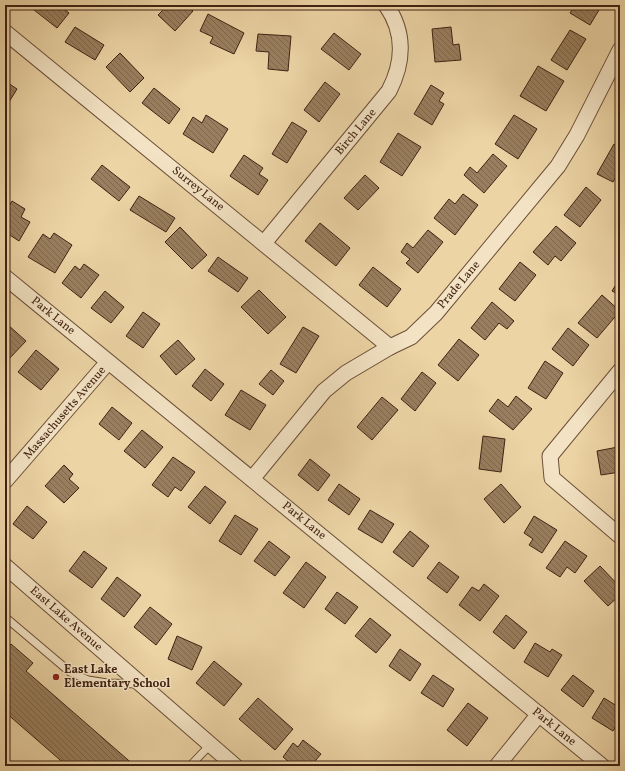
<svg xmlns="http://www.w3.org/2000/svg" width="625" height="771" font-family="Vollkorn,serif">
<defs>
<pattern id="building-back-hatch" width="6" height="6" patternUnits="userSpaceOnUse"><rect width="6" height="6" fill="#997f5f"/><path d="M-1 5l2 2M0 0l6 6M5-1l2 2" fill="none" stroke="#7e684d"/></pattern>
</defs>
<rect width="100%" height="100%" fill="#ecd4a5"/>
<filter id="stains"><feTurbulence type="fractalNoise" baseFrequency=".005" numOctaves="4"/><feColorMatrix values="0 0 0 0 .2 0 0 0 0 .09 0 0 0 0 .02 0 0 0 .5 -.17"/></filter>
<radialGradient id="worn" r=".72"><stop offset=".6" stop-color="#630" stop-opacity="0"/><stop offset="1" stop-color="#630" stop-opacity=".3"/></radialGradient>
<g fill="url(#building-back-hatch)" stroke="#402213">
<path d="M30 5H59L69 13 57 28 29 6Z"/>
<path d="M158 5H186L193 11 175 31 158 15 163 10Z"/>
<path d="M575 5H602L590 25 570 13Z"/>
<path d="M208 14 244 33 234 54 210 43 213 37 200 31Z"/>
<path d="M75 27 104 45 95 60 65 42Z"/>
<path d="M451 27 453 45 459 44 461 60 435 62 432 29Z"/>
<path d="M570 30 586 39 567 70 551 60Z"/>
<path d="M334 33 361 54 349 70 321 49Z"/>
<path d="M258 34 291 36 288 71 268 69 269 52 256 51Z"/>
<path d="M120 53 144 78 130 92 106 67Z"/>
<path d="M538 66 564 81 546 111 520 96Z"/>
<path d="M5 81 17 89 9 102 5 100Z"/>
<path d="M325 82 340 94 319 122 304 110Z"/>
<path d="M431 85 444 93 439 101 444 104 432 125 414 114Z"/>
<path d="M154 88 180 109 169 124 142 103Z"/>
<path d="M206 115 228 129 213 153 183 134 193 117 202 123Z"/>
<path d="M514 115 537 129 518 159 495 144Z"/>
<path d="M292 122 307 131 287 163 272 154Z"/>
<path d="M398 133 421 147 402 176 380 162Z"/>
<path d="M614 144 620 147V169L613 182 597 174Z"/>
<path d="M493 154 507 166 484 193 464 175 470 167 477 173Z"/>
<path d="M244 155 263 168 259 174 268 180 258 195 230 176Z"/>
<path d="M102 165 130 187 119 201 91 179Z"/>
<path d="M365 175 379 188 358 210 344 198Z"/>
<path d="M586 187 601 200 580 227 564 215Z"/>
<path d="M463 194 478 205 455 235 434 218 449 199 455 204Z"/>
<path d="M139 196 175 218 166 232 130 210Z"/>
<path d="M12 201 25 209 21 217 30 222 19 241 5 232V213Z"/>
<path d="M320 223 350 248 336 266 305 241Z"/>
<path d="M556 226 576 243 561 261 555 256 548 265 533 252Z"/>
<path d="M180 227 207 255 192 269 165 242Z"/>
<path d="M428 230 443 242 418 273 406 263 410 259 401 252 407 243 413 248Z"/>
<path d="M54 233 72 245 55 273 28 257 43 234 50 239Z"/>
<path d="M218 257 248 278 238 292 208 271Z"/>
<path d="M520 262 536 275 515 301 499 289Z"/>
<path d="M84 264 99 275 81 298 62 283 75 266 80 270Z"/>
<path d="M373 267 401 289 387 307 359 285Z"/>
<path d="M620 278V295L612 291Z"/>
<path d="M259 290 286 317 268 334 241 307Z"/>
<path d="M105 291 124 307 111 323 91 308Z"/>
<path d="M602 295 620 311 597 338 578 323Z"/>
<path d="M492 302 514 321 507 329 499 323 485 340 471 328Z"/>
<path d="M143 312 160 324 143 348 126 336Z"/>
<path d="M7 324 26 341 8 360 5 358V325Z"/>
<path d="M303 327 319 336 296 373 280 364Z"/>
<path d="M568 328 589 345 573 366 552 349Z"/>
<path d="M459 339 479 355 458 381 438 365Z"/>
<path d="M178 340 195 359 176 375 160 356Z"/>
<path d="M36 350 59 369 41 390 18 372Z"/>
<path d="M545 361 563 373 546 399 528 388Z"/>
<path d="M205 369 224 384 211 401 192 386Z"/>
<path d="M271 370 284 381 273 395 259 384Z"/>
<path d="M422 372 436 383 415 411 401 399Z"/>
<path d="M241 390 266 405 250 430 225 415Z"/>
<path d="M516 396 532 409 513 430 489 411 498 399 508 407Z"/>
<path d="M382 397 398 410 372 440 357 427Z"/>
<path d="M112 407 132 423 119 440 99 424Z"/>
<path d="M142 430 163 447 145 468 124 451Z"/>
<path d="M483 436 505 439 501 472 479 469Z"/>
<path d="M618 447 620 472 601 475 597 451Z"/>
<path d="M173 457 195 472 181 491 175 487 168 497 152 485Z"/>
<path d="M310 459 330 475 318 491 298 475Z"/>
<path d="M64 465 73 474 69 479 79 488 64 503 45 486Z"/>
<path d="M339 484 360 499 349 515 328 500Z"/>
<path d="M501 484 521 507 504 523 484 499Z"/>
<path d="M205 486 226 502 210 524 188 507Z"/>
<path d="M27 506 47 522 33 539 13 524Z"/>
<path d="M370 510 394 524 382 543 358 529Z"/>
<path d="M235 515 258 529 241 555 219 541Z"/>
<path d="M534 516 557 530 542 553 529 545 533 539 524 533Z"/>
<path d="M410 531 429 546 413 567 393 552Z"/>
<path d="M269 541 290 557 275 576 254 561Z"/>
<path d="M565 541 587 556 575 573 567 567 560 577 546 568Z"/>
<path d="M84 551 107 568 92 588 69 571Z"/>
<path d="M306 562 326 577 304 608 283 593Z"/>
<path d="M439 562 459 577 447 593 427 578Z"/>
<path d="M600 566 620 587V595L608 606 584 581Z"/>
<path d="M117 577 141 595 124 617 101 599Z"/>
<path d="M484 584 499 596 480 621 459 605 472 587 479 591Z"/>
<path d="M337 592 358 607 345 624 325 609Z"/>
<path d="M150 607 172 624 156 645 134 627Z"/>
<path d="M506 615 527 632 514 649 493 632Z"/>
<path d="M370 618 391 635 376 653 355 636Z"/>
<path d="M177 636 202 647 192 670 168 659Z"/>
<path d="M535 643 550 652 552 649 562 655 548 677 524 662Z"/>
<path d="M11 644 33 663 26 671 135 766H67L5 712V651Z"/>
<path d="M400 649 421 664 410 681 389 666Z"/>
<path d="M214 661 242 684 224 706 196 683Z"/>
<path d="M433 675 454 689 443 707 421 693Z"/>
<path d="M573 675 594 691 583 707 561 690Z"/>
<path d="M258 698 293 729 275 750 239 719Z"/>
<path d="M604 698 620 708V719L613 731 592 718Z"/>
<path d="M468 703 488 718 467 746 447 730Z"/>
<path d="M303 740 321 754 311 766H294L283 757 293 743 298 747Z"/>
</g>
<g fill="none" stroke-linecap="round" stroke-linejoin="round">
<g stroke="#6b4e38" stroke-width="9">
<g id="service">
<path d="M5 617 70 672 88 680 107 683 138 684"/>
<path d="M190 766 210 745"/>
</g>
</g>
<g stroke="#6b4e38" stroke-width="17">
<g id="minor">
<path d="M5 32 390 347"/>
<path d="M264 243 389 91C404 62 405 32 386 5"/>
<path d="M5 277 602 766"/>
<path d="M620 371 550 456 552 478 620 536"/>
<path d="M252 479 324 391 346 373 390 347 411 337 436 313 558 166 577 135 620 50"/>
<path d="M5 481 108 362"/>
<path d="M5 566 235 766"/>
<path d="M497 766 539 714"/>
</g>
</g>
<use href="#service" stroke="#f3e3c4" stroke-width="7"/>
<use href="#minor" stroke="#f3e3c4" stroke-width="15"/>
</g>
<circle fill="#8f2418" stroke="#f3e3c4" stroke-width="1.5" cx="56" cy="677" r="4"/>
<g text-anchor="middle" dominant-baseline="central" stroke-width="3" stroke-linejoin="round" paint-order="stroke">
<g font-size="12" fill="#402213" stroke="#f3e3c4">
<text transform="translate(356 132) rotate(-50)">Birch Lane</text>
<text transform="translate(198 189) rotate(39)">Surrey Lane</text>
<text transform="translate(459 285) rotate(-50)">Prade Lane</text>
<text transform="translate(53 316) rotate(39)">Park Lane</text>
<text transform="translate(65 413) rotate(-49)">Massachusetts Avenue</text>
<text transform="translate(304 521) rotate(39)">Park Lane</text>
<text transform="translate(66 619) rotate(41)">East Lake Avenue</text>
<text transform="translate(554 727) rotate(39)">Park Lane</text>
</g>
<g font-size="12" font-weight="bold" fill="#402213" stroke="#f3e3c4" text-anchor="start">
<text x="64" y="670">East Lake<tspan x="64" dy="14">Elementary School</tspan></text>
</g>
</g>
<rect width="625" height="771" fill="none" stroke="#ecd4a5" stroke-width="20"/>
<rect x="6" y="6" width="613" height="759" fill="none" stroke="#402213" stroke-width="2"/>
<rect x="10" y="10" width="605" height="751" fill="none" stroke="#402213"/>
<rect width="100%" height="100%" filter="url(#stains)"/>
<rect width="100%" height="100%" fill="url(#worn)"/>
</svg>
